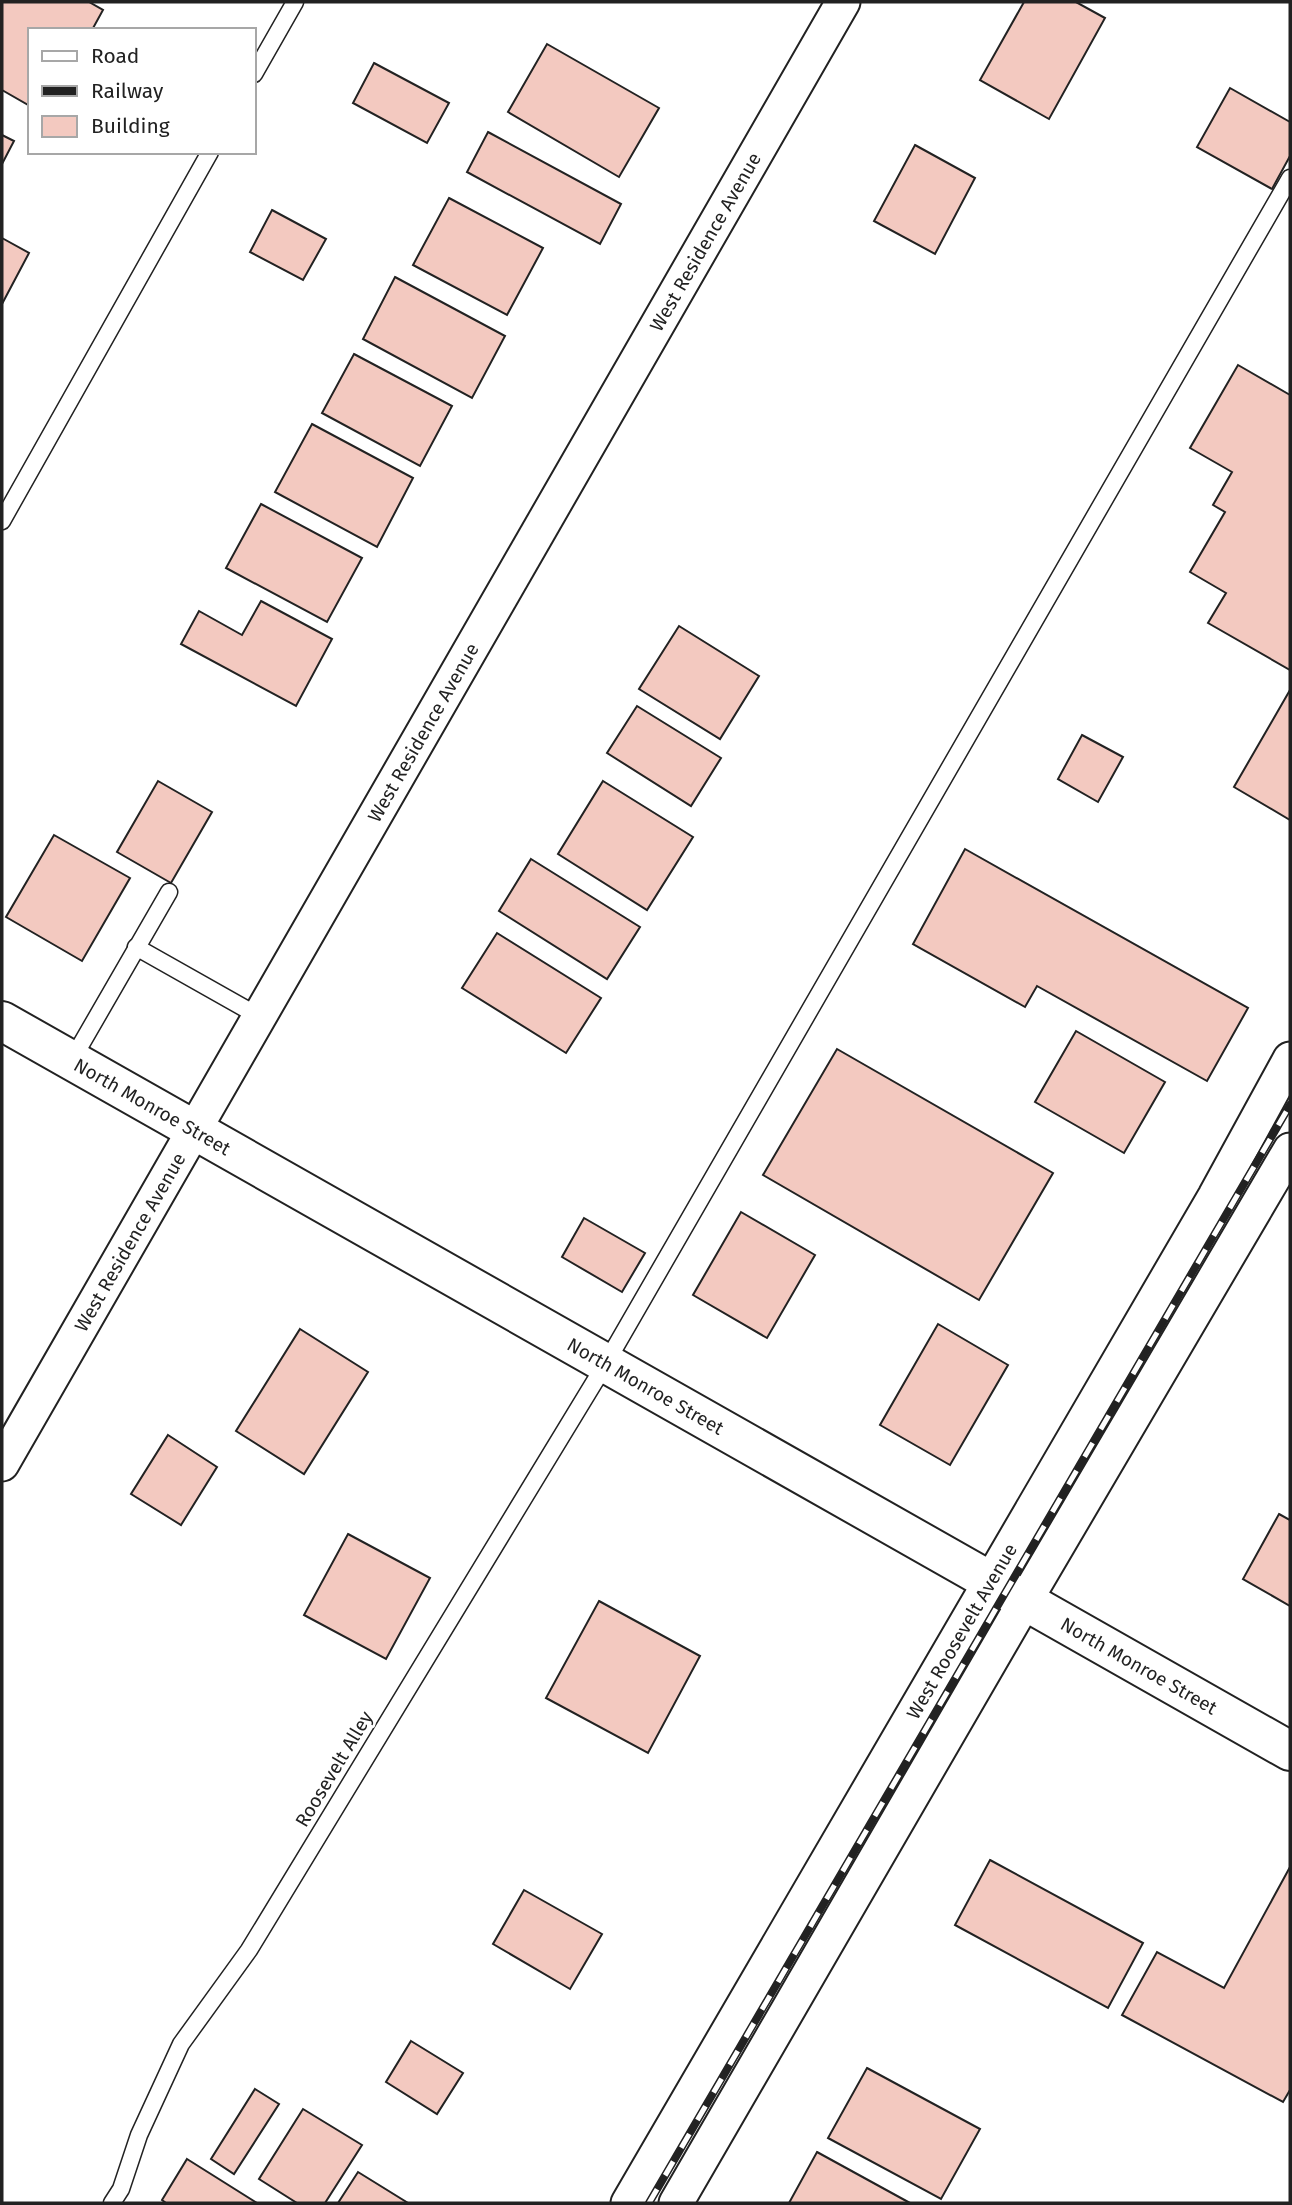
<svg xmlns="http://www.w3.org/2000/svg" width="1292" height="2205" font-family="'Fira Sans',sans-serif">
<rect width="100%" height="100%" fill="#fff"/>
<g fill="#f3c9c0" stroke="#222" stroke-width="2">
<path d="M2 2H89L103 10 92 30H30V106L2 90Z"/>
<path d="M1024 2H1076L1105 18 1049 119 980 80Z"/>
<path d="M547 44 659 108 619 177 508 112Z"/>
<path d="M374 63 449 103 427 143 353 103Z"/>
<path d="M1230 88 1290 122V156L1272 189 1197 147Z"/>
<path d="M488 132 621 204 600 244 467 172Z"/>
<path d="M2 135 14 141 2 164Z"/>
<path d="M915 145 975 178 935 254 874 221Z"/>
<path d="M449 198 543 248 507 315 413 265Z"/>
<path d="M272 210 326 239 303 280 250 252Z"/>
<path d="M2 238 29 253 2 304Z"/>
<path d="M395 277 505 336 472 398 363 339Z"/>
<path d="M354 354 452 406 420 466 322 413Z"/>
<path d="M1238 365 1290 395V670L1208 623 1226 593 1190 572 1225 512 1213 505 1232 472 1190 448Z"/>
<path d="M312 424 413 478 377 547 275 492Z"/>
<path d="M261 504 362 558 327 622 226 568Z"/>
<path d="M261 601 332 639 296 706 181 644 199 611 242 635Z"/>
<path d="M679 626 759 676 720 739 639 689Z"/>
<path d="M1290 690V820L1234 787Z"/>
<path d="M637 706 721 758 691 806 607 753Z"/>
<path d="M1082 735 1123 757 1098 802 1058 779Z"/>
<path d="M158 781 212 812 171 883 117 852Z"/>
<path d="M603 781 693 837 647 910 558 854Z"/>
<path d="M54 835 130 878 82 961 6 917Z"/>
<path d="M965 849 1248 1008 1207 1081 1037 986 1025 1007 913 944Z"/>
<path d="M531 859 640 927 607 979 499 911Z"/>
<path d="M497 933 601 998 566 1053 462 988Z"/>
<path d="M1076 1031 1165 1082 1124 1153 1035 1102Z"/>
<path d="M837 1049 1053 1173 979 1300 763 1175Z"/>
<path d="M741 1212 815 1255 767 1338 693 1295Z"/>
<path d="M584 1218 645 1253 622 1292 562 1257Z"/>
<path d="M938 1324 1008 1365 950 1465 880 1425Z"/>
<path d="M300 1329 368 1372 304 1474 236 1431Z"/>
<path d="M168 1435 217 1467 181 1525 131 1494Z"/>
<path d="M1279 1514 1290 1520V1606L1243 1579Z"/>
<path d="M348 1534 430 1578 386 1659 304 1615Z"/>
<path d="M599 1601 700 1656 648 1753 546 1698Z"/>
<path d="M990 1860 1143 1943 1108 2008 955 1925Z"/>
<path d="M1290 1867V2090L1283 2102 1122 2015 1157 1952 1224 1988Z"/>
<path d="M524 1890 602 1934 570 1989 493 1944Z"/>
<path d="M411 2041 463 2073 437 2114 386 2082Z"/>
<path d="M867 2068 980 2129 941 2199 828 2138Z"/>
<path d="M255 2089 279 2104 234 2174 211 2159Z"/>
<path d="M303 2109 362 2145 325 2203H297L259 2179Z"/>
<path d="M817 2152 910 2203H789Z"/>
<path d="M187 2159 257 2203H166L162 2200Z"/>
<path d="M358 2172 408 2203H338Z"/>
</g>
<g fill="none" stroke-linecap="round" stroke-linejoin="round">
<g stroke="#222" stroke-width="19">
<g id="lane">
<path d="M254 74 295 2"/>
<path d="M2 521 210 152"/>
<path d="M136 947 260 1017"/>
<path d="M72 1060 169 892"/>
<path d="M112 2203 121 2189 139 2135 181 2044 249 1950 606 1363 1290 178"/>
</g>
</g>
<g stroke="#222" stroke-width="37">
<g id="street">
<path id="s1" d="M2 1464 843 2"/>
<path id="s2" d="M628 2203 1215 1196 1290 1059"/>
<path d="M676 2203 1025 1601 1290 1150"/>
</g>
</g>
<g stroke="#222" stroke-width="42">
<g id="secondary">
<path id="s3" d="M2 1021 1290 1751"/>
</g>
</g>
<use href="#lane" stroke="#fff" stroke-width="16"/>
<use href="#street" stroke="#fff" stroke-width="33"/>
<use href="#secondary" stroke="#fff" stroke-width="38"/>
<g stroke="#222" stroke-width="8">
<path id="rail" d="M649 2203 1290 1105"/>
</g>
<use href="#rail" stroke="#fff" stroke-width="5" stroke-dasharray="16" stroke-linecap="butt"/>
</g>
<g text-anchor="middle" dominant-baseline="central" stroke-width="5" stroke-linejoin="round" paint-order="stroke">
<g font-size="19" fill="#222" stroke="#fff">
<text stroke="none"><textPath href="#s1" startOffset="1410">West Residence Avenue</textPath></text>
<text stroke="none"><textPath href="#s1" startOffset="844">West Residence Avenue</textPath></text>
<text stroke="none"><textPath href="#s3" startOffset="173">North Monroe Street</textPath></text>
<text stroke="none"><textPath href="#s1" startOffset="256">West Residence Avenue</textPath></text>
<text stroke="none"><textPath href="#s3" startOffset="740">North Monroe Street</textPath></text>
<text stroke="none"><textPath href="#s2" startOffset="662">West Roosevelt Avenue</textPath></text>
<text stroke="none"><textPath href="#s3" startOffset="1307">North Monroe Street</textPath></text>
<text transform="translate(334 1769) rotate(-59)">Roosevelt Alley</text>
</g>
</g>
<rect width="1292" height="2205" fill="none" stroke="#222222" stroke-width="7"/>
<rect x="28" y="28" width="228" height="126" fill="#ffffff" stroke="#a7a7a7" stroke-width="2"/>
<rect x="42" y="51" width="35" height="10" fill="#ffffff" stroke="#a7a7a7" stroke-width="2"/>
<text x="91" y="63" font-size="21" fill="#222222">Road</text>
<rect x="42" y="86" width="35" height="10" fill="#222222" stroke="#a7a7a7" stroke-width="2"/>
<text x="91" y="98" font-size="21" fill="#222222">Railway</text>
<rect x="42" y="116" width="35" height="21" fill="#f3c9c0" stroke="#a7a7a7" stroke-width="2"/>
<text x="91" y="133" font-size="21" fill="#222222">Building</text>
</svg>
